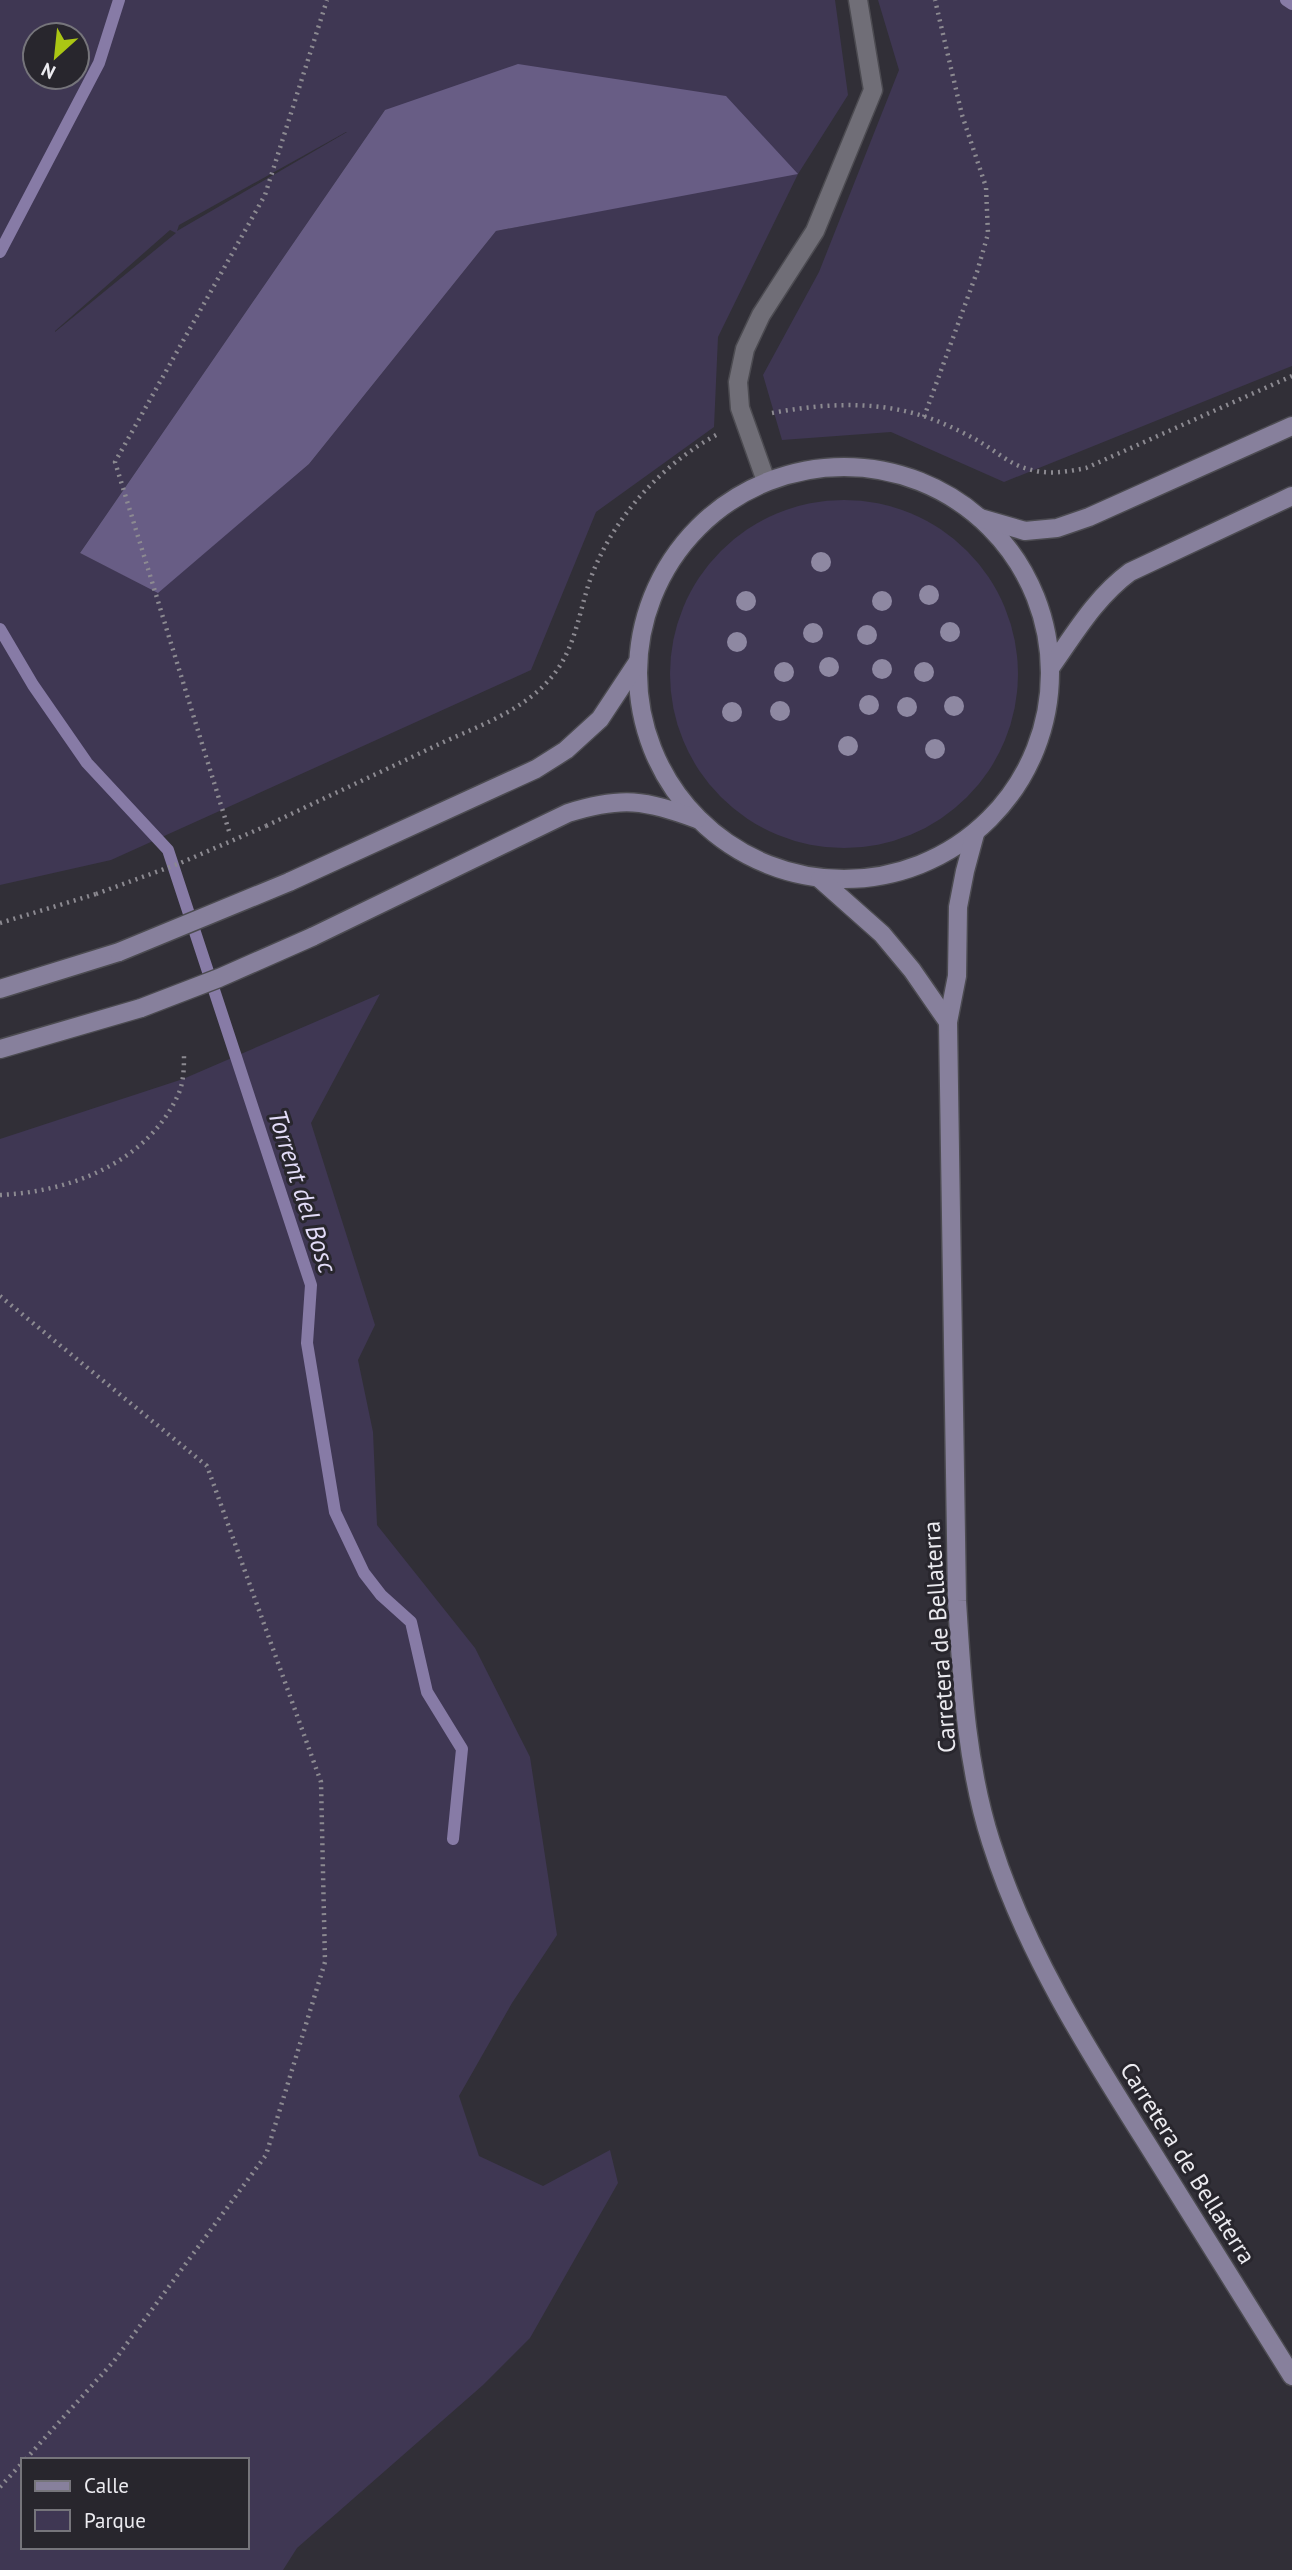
<svg xmlns="http://www.w3.org/2000/svg" width="1292" height="2570" font-family="'PT Sans',sans-serif">
<rect width="100%" height="100%" fill="#312f37"/>
<g fill="#3f3753" fill-rule="evenodd">
<path d="M0 0H835L848 95 798 174 718 337 714 427 596 512 531 670 111 860 0 885ZM35 35H77V77H35ZM385 110 797 173 496 231 309 464 158 592 80 553ZM346 132H347L177 231 179 225ZM170 230 176 233 55 332V331Z"/>
<path d="M878 0H1292V366L1004 482 891 432 782 440 763 375 819 272 899 70Z"/>
<circle cx="844" cy="674" r="174"/>
<path d="M380 994 311 1123 375 1325 358 1360 373 1432 377 1525 475 1648 530 1757 557 1935 512 2003 459 2096 479 2156 543 2186 610 2150 618 2183 530 2338 483 2385 297 2548 283 2570H0V1139L183 1079ZM23 2460H247V2547H23Z"/>
</g>
<path fill="#685d85" d="M518 64 726 96 798 174 496 231 309 464 158 593 80 553 385 110Z"/>
<g fill="none" stroke-linecap="round" stroke-linejoin="round">
<g stroke="#877ba6" stroke-width="12">
<path d="M1286 0 1292 4"/>
<path d="M0 252 99 63 119 0"/>
<path d="M0 629 33 685 87 763 168 850 311 1285 307 1343 335 1512 364 1573 381 1595 411 1622 427 1692 462 1749 453 1839"/>
</g>
<g stroke="#4c4b51" stroke-width="21">
<path id="lane" d="M766 481 740 408 738 382 745 349 761 315 815 231 873 90 858 0"/>
</g>
<g stroke="#4c4b51" stroke-width="21">
<g id="secondary">
<circle cx="844" cy="673" r="206"/>
<path d="M980 518 1025 531 1057 528 1089 517 1292 426"/>
<path d="M1051 667C1075 633 1096 597 1130 572L1292 496"/>
<path d="M975 834 965 871 958 907 957 976 948 1022 957 1601C962 1682 966 1764 991 1842 1025 1950 1086 2047 1146 2142 1195 2220 1243 2298 1292 2376"/>
<path d="M820 879 882 934 912 970 948 1022"/>
<path d="M289 882 536 769 566 750 600 719 637 663"/>
<path d="M312 937 568 813C623 796 644 800 697 819"/>
<path d="M0 989 119 952"/>
<path d="M0 1049 141 1008"/>
</g>
</g>
<g stroke="#8c8a91" stroke-width="4.5" stroke-dasharray="2 5" stroke-linecap="butt">
<path d="M772 413C825 403 880 400 932 419 950 426 969 435 985 445 999 454 1012 465 1028 469 1047 475 1067 472 1086 468L1292 376"/>
<path d="M924 417 977 272 988 234 986 187 962 115 935 0"/>
<path d="M266 826C322 799 379 773 435 746 473 728 520 713 549 680 574 653 578 617 589 583 610 521 660 465 718 434"/>
<path d="M229 831 115 462 265 195 327 0"/>
<path d="M0 923 96 894"/>
<path d="M0 1195C69 1192 147 1163 178 1095 184 1082 184 1067 184 1053"/>
<path d="M0 1296 207 1466 321 1782 325 1962 266 2155 114 2361 25 2460"/>
<path d="M0 2487 23 2462"/>
</g>
<use href="#lane" stroke="#706e77" stroke-width="18"/>
<use href="#secondary" stroke="#87809c" stroke-width="18"/>
<g stroke="#4c4b51" stroke-width="21" stroke-linecap="butt">
<g id="secondary-bridge">
<path d="M119 952 289 882"/>
<path d="M141 1008 219 978 312 937"/>
</g>
</g>
<path stroke="#8c8a91" stroke-width="4.5" stroke-dasharray="2 5" stroke-linecap="butt" d="M96 894 178 864 266 826"/>
<use href="#secondary-bridge" stroke="#87809c" stroke-width="18"/>
</g>
<g fill="#8e88a2">
<circle cx="821" cy="562" r="10"/>
<circle cx="929" cy="595" r="10"/>
<circle cx="746" cy="601" r="10"/>
<circle cx="882" cy="601" r="10"/>
<circle cx="950" cy="632" r="10"/>
<circle cx="813" cy="633" r="10"/>
<circle cx="867" cy="635" r="10"/>
<circle cx="737" cy="642" r="10"/>
<circle cx="829" cy="667" r="10"/>
<circle cx="882" cy="669" r="10"/>
<circle cx="784" cy="672" r="10"/>
<circle cx="924" cy="672" r="10"/>
<circle cx="869" cy="705" r="10"/>
<circle cx="954" cy="706" r="10"/>
<circle cx="907" cy="707" r="10"/>
<circle cx="780" cy="711" r="10"/>
<circle cx="732" cy="712" r="10"/>
<circle cx="848" cy="746" r="10"/>
<circle cx="935" cy="749" r="10"/>
</g>
<g text-anchor="middle" dominant-baseline="central" stroke-width="6" stroke-linejoin="round" paint-order="stroke">
<g font-size="24" fill="#ecebf0" stroke="#28262d">
<text transform="translate(939 1637) rotate(-94)">Carretera de Bellaterra</text>
<text transform="translate(1188 2163) rotate(58)">Carretera de Bellaterra</text>
</g>
<g font-size="26" font-style="italic" fill="#e3dcf8" stroke="#28262d">
<text transform="translate(303 1191) rotate(72)">Torrent del Bosc</text>
</g>
</g>
<rect x="21" y="2458" width="228" height="91" fill="#28262d" stroke="#76757b" stroke-width="2"/>
<rect x="35" y="2481" width="35" height="10" fill="#87809c" stroke="#76757b" stroke-width="2"/>
<text x="84" y="2493" font-size="21" fill="#ecebf0">Calle</text>
<rect x="35" y="2510" width="35" height="21" fill="#3f3753" stroke="#76757b" stroke-width="2"/>
<text x="84" y="2528" font-size="21" fill="#ecebf0">Parque</text>
<g transform="translate(56 56) rotate(207)"><circle r="33" fill="#28262d" stroke="#76757b" stroke-width="2"/>
<path d="M0-5L12 26L0 18L-12 26Z" fill="#abc614"/>
<text y="-10" font-size="19" font-weight="bold" text-anchor="middle" fill="#ecebf0">N</text>
</g>
</svg>
